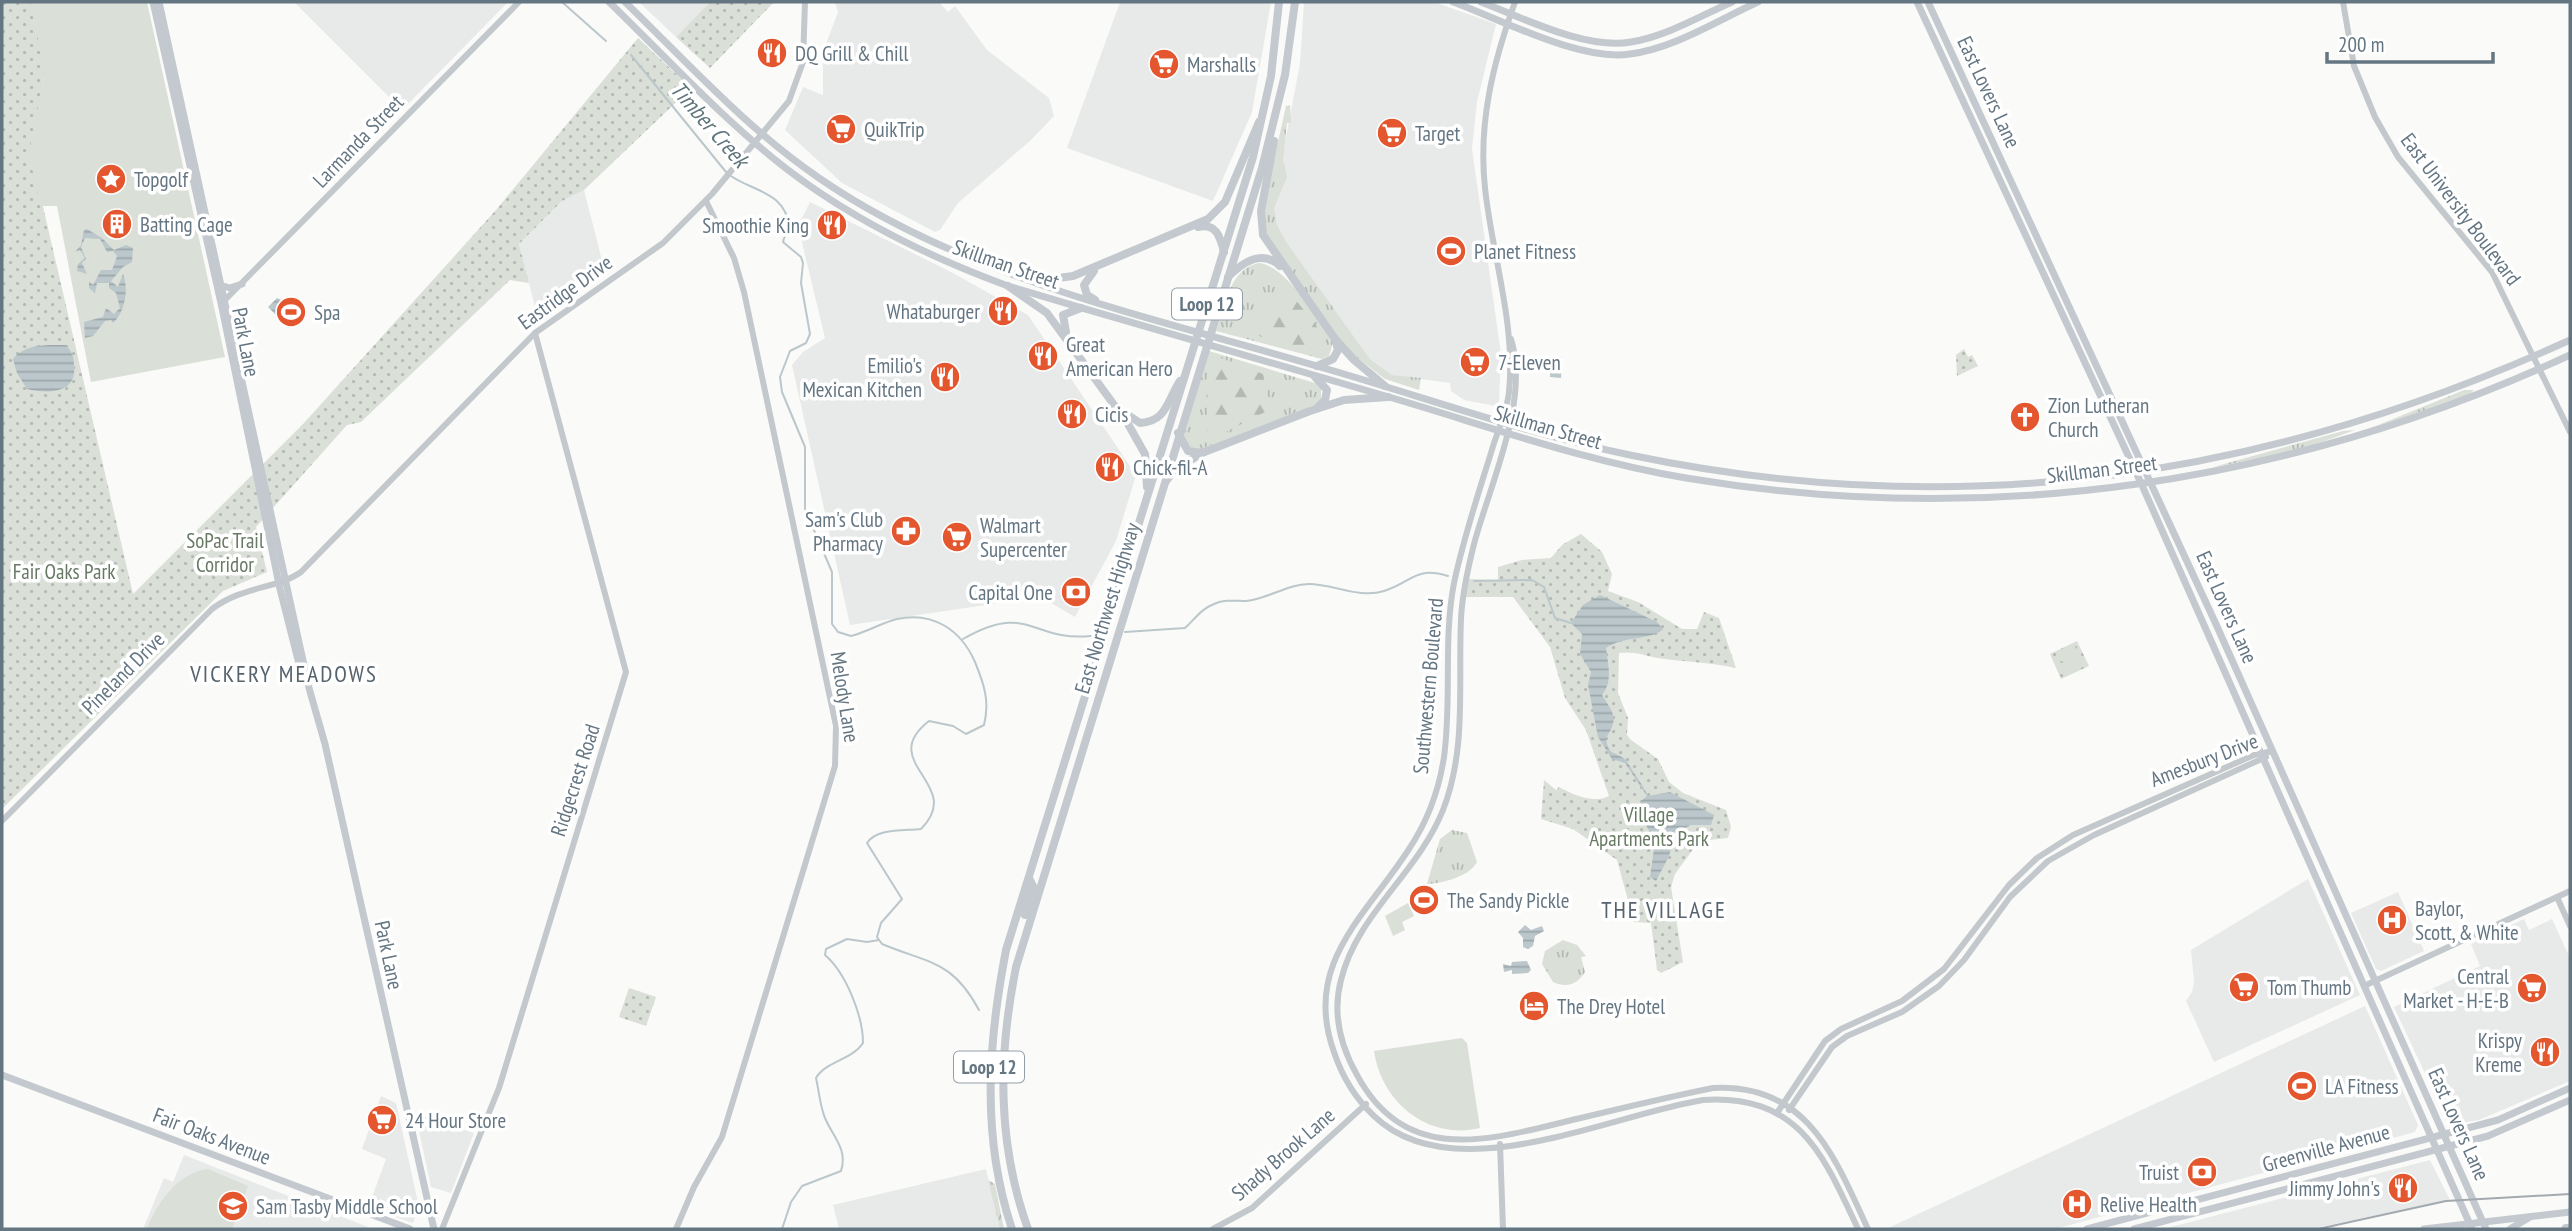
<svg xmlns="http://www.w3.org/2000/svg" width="2572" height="1231" font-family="'PT Sans Narrow',sans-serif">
<defs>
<pattern id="grass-tufts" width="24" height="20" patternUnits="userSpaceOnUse" patternTransform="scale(1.75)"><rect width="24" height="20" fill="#dadfd7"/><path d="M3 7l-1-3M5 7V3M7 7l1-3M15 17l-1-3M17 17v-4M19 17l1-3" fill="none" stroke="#b4b9b4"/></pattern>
<pattern id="forest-firs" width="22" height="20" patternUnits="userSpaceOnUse" patternTransform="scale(1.75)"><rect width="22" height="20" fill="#dadfd7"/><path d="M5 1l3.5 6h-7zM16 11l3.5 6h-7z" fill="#b4b9b4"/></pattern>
<pattern id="park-dots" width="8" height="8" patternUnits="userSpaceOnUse" patternTransform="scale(1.75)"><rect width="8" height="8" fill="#dadfd7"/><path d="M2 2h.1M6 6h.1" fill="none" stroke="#b4b9b4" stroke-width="1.8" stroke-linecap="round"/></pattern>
<pattern id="water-rules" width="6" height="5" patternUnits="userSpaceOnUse" patternTransform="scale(1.75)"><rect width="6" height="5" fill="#bbc7cb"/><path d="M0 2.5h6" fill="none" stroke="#9ca6aa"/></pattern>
</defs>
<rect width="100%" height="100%" fill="#fafaf8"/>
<g fill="#e8e9e9">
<path d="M294 2H508L402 110Z"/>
<path d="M639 2H710L676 37Z"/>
<path d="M835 2H939L948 12 955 6 987 50 1049 98 1054 116 1030 141 958 203 940 230 935 232 842 183 785 130 803 87 823 95V52L838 12Z"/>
<path d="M1120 2H1271L1252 112 1213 201 1067 148Z"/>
<path d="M1304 2H1434L1496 24 1477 102 1472 149 1501 354 1499 403 1496 406 1464 400 1451 391 1450 383 1392 375 1370 359 1287 243 1277 225 1273 205 1300 64Z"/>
<path d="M584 190 605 272 538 318 519 244 562 201Z"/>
<path d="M810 202 953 273 1028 315 1136 475 1116 541 1075 617 1041 597 850 625 792 365 803 352 825 338 798 226Z"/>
<path d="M2308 879 2360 995 2214 1062 2186 1001 2192 992 2194 982 2191 950Z"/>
<path d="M2398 892 2424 951 2381 971 2376 969 2351 913Z"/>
<path d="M2524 919 2529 930 2552 919 2570 958V1081L2479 1120 2449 1125 2394 1007 2480 966 2471 944Z"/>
<path d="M2365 1006 2418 1125 2415 1132 2055 1229H1886Z"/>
<path d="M381 1096 396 1103 419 1207 413 1223 368 1208 386 1159 362 1149Z"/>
<path d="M420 1115 474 1133 451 1193 431 1187 416 1117Z"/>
<path d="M184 1155 373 1229H143L164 1178 173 1182Z"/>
<path d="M2430 1160 2450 1200 2310 1229H2163Z"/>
<path d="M986 1169 1000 1229H839L833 1205Z"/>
</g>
<g fill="url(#grass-tufts)">
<path d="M1290 105 1291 123H1287L1283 161 1287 177 1274 208 1277 225 1287 243 1370 359 1392 375 1421 378 1419 390 1385 379 1346 349 1267 237 1263 209 1286 106Z"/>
<path d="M1259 263C1287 266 1318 320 1333 343L1329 356 1322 359 1216 331C1225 306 1229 269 1259 263Z"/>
<path d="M1209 351 1315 383 1321 389V400L1315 405 1199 450H1192L1183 435Z"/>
<path d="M2464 390H2474L2467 397 2371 428Z"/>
<path d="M2355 430 2289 454 2213 467 2343 431Z"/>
<path d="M1452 830 1467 833 1477 862C1469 877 1443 883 1427 884L1440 839Z"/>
<path d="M1563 940 1577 945 1586 956 1581 957 1585 972C1577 985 1566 988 1553 982L1542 964 1545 951Z"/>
<path d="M988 1180 995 1184 1004 1229H1000Z"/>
</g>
<g fill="url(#forest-firs)">
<path d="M1295 299 1318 328 1324 347C1315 347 1303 352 1295 350 1284 347 1253 335 1247 328L1262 312Z"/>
<path d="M1213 355 1263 374 1271 409 1208 441 1206 381Z"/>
</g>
<g fill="url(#park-dots)">
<path d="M2 2H33L46 65 31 155 133 594 304 423 496 210 638 38 691 88 584 190 562 201 519 244 529 283 510 280 361 422 347 425 256 527 267 572 223 591 2 809Z"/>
<path d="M710 2H774L710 68 676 37Z"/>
<path d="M1964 349 1968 357 1972 355 1978 366 1957 376 1956 355Z"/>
<path d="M1581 534 1602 552 1612 574 1608 591 1638 602 1682 629H1697L1704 612 1719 618 1736 668C1709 662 1684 662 1657 658 1643 655 1634 651 1619 653L1618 693 1628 718 1627 735 1631 740 1658 759 1669 782 1683 793 1726 810 1731 827 1728 838 1699 841 1675 874 1671 887 1683 962 1661 973 1657 970 1651 923 1634 922 1617 860 1573 829 1541 819 1544 780 1556 790 1559 787C1574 795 1593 804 1609 796L1586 730 1565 698 1550 647 1513 597H1465L1469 579 1498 580V567L1522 560 1551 558 1562 545Z"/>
<path d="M2077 641 2089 666 2061 679 2050 654Z"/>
<path d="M629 988 656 997 646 1026 619 1017Z"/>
</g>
<g fill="#dadfd7">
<path d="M30 2H147L225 357 91 382 57 206H40L29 153 45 72Z"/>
<path d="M2075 646 2079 654 2061 662 2057 654Z"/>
<path d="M2080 657 2084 665 2066 674 2062 665Z"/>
<path d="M1408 903 1414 916 1402 922 1405 930 1393 936 1385 916Z"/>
<path d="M1462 1038 1467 1043 1480 1128C1427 1141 1381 1101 1374 1051Z"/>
<path d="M208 1169 248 1186 232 1229H147C157 1202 178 1173 208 1169Z"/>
</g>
<g fill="url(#water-rules)">
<path d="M87 229 102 238 114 250 126 245 133 248 132 262 123 267 111 281 118 287 123 274C129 289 125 312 113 323L111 320 105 321 93 336 85 338 84 322 103 317 106 308 114 314 120 308 116 293 109 288V283H97L95 293 89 288V281L93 285 101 270H112L117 256 113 251 107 252 100 239 85 238 81 247 86 259 82 263 87 274 77 271 78 264 85 258 80 250 75 252 81 245 84 230Z"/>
<path d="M292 297 295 300 287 305 297 318 289 328 268 307 277 298 286 302Z"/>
<path d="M66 345C72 352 74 357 74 366 77 394 47 394 27 389L17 373 13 359C26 343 48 345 66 345Z"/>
<path d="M1551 357H1562L1561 378 1550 377Z"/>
<path d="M1600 595 1657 622 1663 629C1653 640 1622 636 1606 648 1608 664 1613 681 1602 695 1612 712 1620 717 1606 738 1608 757 1616 751 1626 760 1633 772 1641 782 1648 796L1670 792 1714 815 1711 825H1691L1675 833 1669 856 1656 881 1650 877 1654 849 1651 834 1640 815 1641 801 1647 796 1625 763 1612 759 1598 737 1588 685 1591 672 1580 654 1582 634 1571 623 1583 605Z"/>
<path d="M1525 925 1531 930 1542 926 1544 931 1535 936 1533 946 1528 949 1523 947V938L1518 932Z"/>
<path d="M1527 961 1531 970 1528 973 1512 974V970L1504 972 1503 964 1511 966 1512 962Z"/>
</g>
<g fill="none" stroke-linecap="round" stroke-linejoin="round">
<g stroke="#bbc7cb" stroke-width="2">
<path d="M562 2 606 41"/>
<path d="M631 55 726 172"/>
<path d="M731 176C750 190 788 193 788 226 788 232 784 236 783 242L801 257 803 263 801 283 810 334 806 343 790 351 780 377 782 392 805 447V509L832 572V624L838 632 851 636C867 632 881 623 897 619 933 611 961 630 975 662 984 684 990 701 984 725L966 734 953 726 929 721C875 763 966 784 921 829 904 831 877 828 867 843L902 899 881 923 877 937 882 944C930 964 952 960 979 1010"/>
<path d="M1474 581 1532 580 1544 587 1555 618 1571 623"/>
<path d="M1125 632 1185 628C1195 619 1201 609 1214 604 1225 599 1235 601 1246 601 1268 599 1287 584 1309 584 1333 584 1360 599 1384 591 1413 582 1414 566 1448 576"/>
<path d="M963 639C1029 601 1031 642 1091 636"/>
<path d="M782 1229 791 1202 802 1186 841 1171C848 1149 833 1137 825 1118 820 1106 819 1091 816 1078 826 1061 852 1060 863 1043 863 1016 846 973 825 955L826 949 847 939 867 942 879 940"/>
</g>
<g stroke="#c3c8cc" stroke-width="6">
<path d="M1515 2C1493 63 1478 123 1485 188 1492 255 1516 324 1509 392 1507 410 1500 426 1494 443 1480 489 1464 535 1454 583 1443 640 1452 699 1444 757 1439 790 1427 822 1409 849 1366 916 1302 964 1334 1052 1342 1076 1356 1099 1374 1116 1453 1192 1609 1115 1703 1100 1799 1094 1823 1154 1858 1229"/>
<path d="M2343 2 2354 66 2375 117 2398 157 2492 272 2570 432"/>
<path d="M223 302 519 2"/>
<path d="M1511 339C1530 401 1490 484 1474 544 1468 568 1462 594 1461 619 1458 683 1467 749 1443 810 1418 873 1357 914 1341 980 1332 1014 1340 1045 1357 1075 1405 1164 1486 1141 1564 1122 1614 1110 1663 1098 1713 1088 1808 1083 1835 1158 1868 1229"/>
<path d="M2 821 212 609C242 586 277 589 301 572L535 333 663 243 712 194 789 101 803 62 805 2"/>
<path d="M2557 897 2570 926"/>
<path d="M2364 986 2570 891"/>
<path d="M1789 1110 1832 1047 1847 1036 1902 1012 1939 986 1964 960 2010 897 2048 861 2094 835 2266 757"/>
<path d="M1777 1113 1825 1041 1841 1029 1902 1001 1944 969 2009 885 2037 858 2073 835 2254 755 2273 751"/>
<path d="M1500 1144 1503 1229"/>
<path d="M442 1229 499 1088 626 672 535 333"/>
<path d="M676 1229 694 1187 722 1137 835 766 836 726 744 292 734 258 706 201"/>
<path d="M1213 1229 1252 1208 1366 1104"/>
</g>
<g stroke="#c3c9ce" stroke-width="7">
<path d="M153 2 221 303 280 589 300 668 306 681"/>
<path d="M159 2 309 688 325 744 434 1229"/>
<path d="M609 2C667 58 723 120 788 170 855 221 929 257 1008 286 1135 324 1263 360 1389 397 1488 426 1584 461 1686 478 1991 529 2290 484 2570 355"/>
<path d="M625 2C687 62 747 129 819 178 967 280 1156 318 1327 369 1427 398 1527 434 1630 455 1960 524 2265 479 2570 340"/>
<path d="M1453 2C1500 19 1581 62 1630 54 1675 48 1718 20 1758 2"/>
<path d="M1481 2C1523 18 1586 50 1631 42 1667 36 1700 16 1732 2"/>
<path d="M1917 2 2141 483 2472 1229"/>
<path d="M1928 2 2215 622 2486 1229"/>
<path d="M223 286 230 288 242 284"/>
<path d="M2 1075 410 1229"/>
<path d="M2087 1229 2498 1120 2570 1088"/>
<path d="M2134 1229 2488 1136 2570 1100"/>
<path d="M2424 1229 2570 1212"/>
<path d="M2510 1229 2530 1217"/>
</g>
<g stroke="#c3c9ce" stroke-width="8">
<path d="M1274 141 1261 211 1263 235 1335 339 1354 360 1385 386"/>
<path d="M1198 227C1216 223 1220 236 1224 252"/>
<path d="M1094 271 1084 285 1087 295 1095 300"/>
<path d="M1014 274 1051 279 1073 276 1208 219 1225 202 1259 122"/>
<path d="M1228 277C1243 262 1262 249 1280 266"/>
<path d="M1008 286 1047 313 1128 424 1145 454 1147 487"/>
<path d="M1066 332 1063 315 1081 308"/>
<path d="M1317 366 1333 359 1338 350 1336 342"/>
<path d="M1315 377 1327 390 1325 400 1318 407"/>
<path d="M1125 413 1140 423C1167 421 1167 401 1180 381"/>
<path d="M1178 433 1188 451 1202 453"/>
<path d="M1166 481 1175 470 1202 453 1310 411 1344 400 1388 397"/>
<path d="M1025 915 1033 886 1029 878"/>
<path d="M1012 1229C981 1137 988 1043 1006 950L1253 157 1271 76 1279 2"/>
<path d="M1028 1229C997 1143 998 1056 1016 967L1262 168 1285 75 1295 2"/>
</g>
<path stroke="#c3c9ce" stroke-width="10" d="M2566 1229H2570"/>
<path stroke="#a2aab0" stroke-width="2" d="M2318 1229 2446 1201 2570 1194"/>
</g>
<defs>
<g id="restaurant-disc" transform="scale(1.575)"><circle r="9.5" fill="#e4572e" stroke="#fff"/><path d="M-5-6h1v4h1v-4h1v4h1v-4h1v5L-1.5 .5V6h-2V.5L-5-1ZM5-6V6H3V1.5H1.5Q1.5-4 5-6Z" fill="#fff"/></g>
<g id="supermarket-disc" transform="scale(1.575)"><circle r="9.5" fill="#e4572e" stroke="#fff"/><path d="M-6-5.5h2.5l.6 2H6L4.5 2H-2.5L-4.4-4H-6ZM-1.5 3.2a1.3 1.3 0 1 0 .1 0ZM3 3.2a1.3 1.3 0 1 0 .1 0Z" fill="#fff"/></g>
<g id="sight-disc" transform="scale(1.575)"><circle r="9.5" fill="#e4572e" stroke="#fff"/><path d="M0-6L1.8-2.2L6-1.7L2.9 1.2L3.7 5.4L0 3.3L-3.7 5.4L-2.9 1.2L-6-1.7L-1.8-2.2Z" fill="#fff"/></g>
<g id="building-disc" transform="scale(1.575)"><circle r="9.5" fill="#e4572e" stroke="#fff"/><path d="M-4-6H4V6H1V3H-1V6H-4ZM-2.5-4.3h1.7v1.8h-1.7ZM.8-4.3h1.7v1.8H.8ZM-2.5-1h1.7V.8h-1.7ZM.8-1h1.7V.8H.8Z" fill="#fff"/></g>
<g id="stadium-disc" transform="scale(1.575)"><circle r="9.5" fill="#e4572e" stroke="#fff"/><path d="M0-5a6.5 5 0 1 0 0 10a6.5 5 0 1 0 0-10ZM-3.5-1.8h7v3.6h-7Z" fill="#fff"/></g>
<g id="church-disc" transform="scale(1.575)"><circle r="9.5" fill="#e4572e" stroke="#fff"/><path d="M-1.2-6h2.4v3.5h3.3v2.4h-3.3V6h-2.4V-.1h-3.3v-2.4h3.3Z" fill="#fff"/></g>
<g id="pharmacy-disc" transform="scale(1.575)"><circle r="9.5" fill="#e4572e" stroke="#fff"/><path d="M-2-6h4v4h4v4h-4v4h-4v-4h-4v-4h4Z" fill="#fff"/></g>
<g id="bank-disc" transform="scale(1.575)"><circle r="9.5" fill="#e4572e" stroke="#fff"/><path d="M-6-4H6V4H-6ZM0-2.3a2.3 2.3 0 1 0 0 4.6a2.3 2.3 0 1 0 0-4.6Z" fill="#fff"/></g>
<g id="hospital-disc" transform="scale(1.575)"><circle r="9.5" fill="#e4572e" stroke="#fff"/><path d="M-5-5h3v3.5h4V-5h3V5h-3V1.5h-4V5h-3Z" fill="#fff"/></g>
<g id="hotel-disc" transform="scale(1.575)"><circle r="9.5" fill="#e4572e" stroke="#fff"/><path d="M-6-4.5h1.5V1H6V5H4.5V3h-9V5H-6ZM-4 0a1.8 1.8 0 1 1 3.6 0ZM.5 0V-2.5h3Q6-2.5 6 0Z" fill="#fff"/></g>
<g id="school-disc" transform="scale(1.575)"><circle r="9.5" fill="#e4572e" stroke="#fff"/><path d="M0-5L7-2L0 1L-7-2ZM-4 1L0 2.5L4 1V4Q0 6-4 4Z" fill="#fff"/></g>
</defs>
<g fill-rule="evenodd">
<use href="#restaurant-disc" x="772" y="53"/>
<use href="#supermarket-disc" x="1164" y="64"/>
<use href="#supermarket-disc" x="841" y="129"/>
<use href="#supermarket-disc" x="1392" y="133"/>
<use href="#sight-disc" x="111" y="179"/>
<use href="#building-disc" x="117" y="224"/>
<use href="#restaurant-disc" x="832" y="225"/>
<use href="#stadium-disc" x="1451" y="251"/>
<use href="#restaurant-disc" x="1003" y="311"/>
<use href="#stadium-disc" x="291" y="312"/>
<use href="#restaurant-disc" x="1043" y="356"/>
<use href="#supermarket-disc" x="1475" y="362"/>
<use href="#restaurant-disc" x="945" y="377"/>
<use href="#restaurant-disc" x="1072" y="414"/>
<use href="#church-disc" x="2025" y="417"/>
<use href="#restaurant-disc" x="1110" y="467"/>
<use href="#pharmacy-disc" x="906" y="531"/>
<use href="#supermarket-disc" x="957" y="537"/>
<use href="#bank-disc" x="1076" y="592"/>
<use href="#stadium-disc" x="1424" y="900"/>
<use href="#hospital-disc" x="2392" y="920"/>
<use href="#supermarket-disc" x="2244" y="987"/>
<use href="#supermarket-disc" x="2532" y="988"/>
<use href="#hotel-disc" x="1534" y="1006"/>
<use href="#restaurant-disc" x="2545" y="1052"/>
<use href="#stadium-disc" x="2302" y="1086"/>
<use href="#supermarket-disc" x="382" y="1120"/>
<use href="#bank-disc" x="2202" y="1172"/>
<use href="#restaurant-disc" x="2403" y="1188"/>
<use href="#hospital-disc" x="2077" y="1204"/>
<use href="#school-disc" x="233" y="1206"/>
</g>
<g text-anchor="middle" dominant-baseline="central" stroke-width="7" stroke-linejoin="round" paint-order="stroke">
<g fill="#fff" stroke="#939fa8" stroke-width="2">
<rect x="1172" y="288.5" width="70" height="31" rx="5"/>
<rect x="954" y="1051.5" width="70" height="31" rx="5"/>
</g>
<g font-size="19" font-weight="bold" fill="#657683">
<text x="1207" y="304">Loop 12</text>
<text x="989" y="1067">Loop 12</text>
</g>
<g font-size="21" fill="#657683" stroke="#fff" text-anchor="start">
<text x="795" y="53">DQ Grill &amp; Chill</text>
<text x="1187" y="64">Marshalls</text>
<text x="864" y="129">QuikTrip</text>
<text x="1415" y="133">Target</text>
<text x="134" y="179">Topgolf</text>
<text x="140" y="224">Batting Cage</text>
<text x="809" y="225" text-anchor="end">Smoothie King</text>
<text x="1474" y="251">Planet Fitness</text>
<text x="980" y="311" text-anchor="end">Whataburger</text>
<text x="314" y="312">Spa</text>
<text x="1066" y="344">Great<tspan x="1066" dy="24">American Hero</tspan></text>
<text x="1498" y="362">7-Eleven</text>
<text x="922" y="365" text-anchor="end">Emilio's<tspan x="922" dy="24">Mexican Kitchen</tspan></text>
<text x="2048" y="405">Zion Lutheran<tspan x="2048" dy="24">Church</tspan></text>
<text x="1095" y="414">Cicis</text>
<text x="1133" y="467">Chick-fil-A</text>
<text x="883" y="519" text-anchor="end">Sam's Club<tspan x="883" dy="24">Pharmacy</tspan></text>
<text x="980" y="525">Walmart<tspan x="980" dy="24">Supercenter</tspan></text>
<text x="1053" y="592" text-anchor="end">Capital One</text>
<text x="1447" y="900">The Sandy Pickle</text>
<text x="2415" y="908">Baylor,<tspan x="2415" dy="24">Scott, &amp; White</tspan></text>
<text x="2509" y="976" text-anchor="end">Central<tspan x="2509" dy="24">Market - H-E-B</tspan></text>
<text x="2267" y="987">Tom Thumb</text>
<text x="1557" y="1006">The Drey Hotel</text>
<text x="2522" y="1040" text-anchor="end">Krispy<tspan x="2522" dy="24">Kreme</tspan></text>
<text x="2325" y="1086">LA Fitness</text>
<text x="405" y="1120">24 Hour Store</text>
<text x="2179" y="1172" text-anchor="end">Truist</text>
<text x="2380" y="1188" text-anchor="end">Jimmy John's</text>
<text x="2100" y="1204">Relive Health</text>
<text x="256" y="1206">Sam Tasby Middle School</text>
</g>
<g font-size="21" fill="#657683" stroke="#fff">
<text transform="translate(1989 92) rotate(65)">East Lovers Lane</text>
<text transform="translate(358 141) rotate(-46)">Larmanda Street</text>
<text transform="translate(2461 209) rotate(53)">East University Boulevard</text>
<text transform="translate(1006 264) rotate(19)">Skillman Street</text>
<text transform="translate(565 292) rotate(-36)">Eastridge Drive</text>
<text transform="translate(246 342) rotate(79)">Park Lane</text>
<text transform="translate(1548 427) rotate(16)">Skillman Street</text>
<text transform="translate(2102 469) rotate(-7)">Skillman Street</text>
<text transform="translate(2227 607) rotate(66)">East Lovers Lane</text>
<text transform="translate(1107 608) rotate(-73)">East Northwest Highway</text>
<text transform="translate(123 673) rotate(-45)">Pineland Drive</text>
<text transform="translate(1428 686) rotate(-85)">Southwestern Boulevard</text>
<text transform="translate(845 697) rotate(81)">Melody Lane</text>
<text transform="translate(2204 760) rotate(-21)">Amesbury Drive</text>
<text transform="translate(575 780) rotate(-72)">Ridgecrest Road</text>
<text transform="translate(389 955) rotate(78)">Park Lane</text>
<text transform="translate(2459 1124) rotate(66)">East Lovers Lane</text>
<text transform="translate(212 1136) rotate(21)">Fair Oaks Avenue</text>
<text transform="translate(2326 1148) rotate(-15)">Greenville Avenue</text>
<text transform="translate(1283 1154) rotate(-41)">Shady Brook Lane</text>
</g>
<g font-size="21" fill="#687a64" stroke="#fff">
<text x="225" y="540">SoPac Trail<tspan x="225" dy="24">Corridor</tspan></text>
<text x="64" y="571">Fair Oaks Park</text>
<text x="1649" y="814">Village<tspan x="1649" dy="24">Apartments Park</tspan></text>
</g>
<g font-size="23" font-style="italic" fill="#60757c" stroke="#fff">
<text transform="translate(710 124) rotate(49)">Timber Creek</text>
</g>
<g font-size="23" letter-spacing="2" fill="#57646e" stroke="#fff">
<text x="284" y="673">VICKERY MEADOWS</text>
<text x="1664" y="909">THE VILLAGE</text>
</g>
</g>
<rect width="2572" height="1231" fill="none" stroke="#657683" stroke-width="7"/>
<path d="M2327 52v10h166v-10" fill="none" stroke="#657683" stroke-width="3.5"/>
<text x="2338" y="52" font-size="21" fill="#657683" stroke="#ffffff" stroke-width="5" paint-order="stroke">200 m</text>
</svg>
